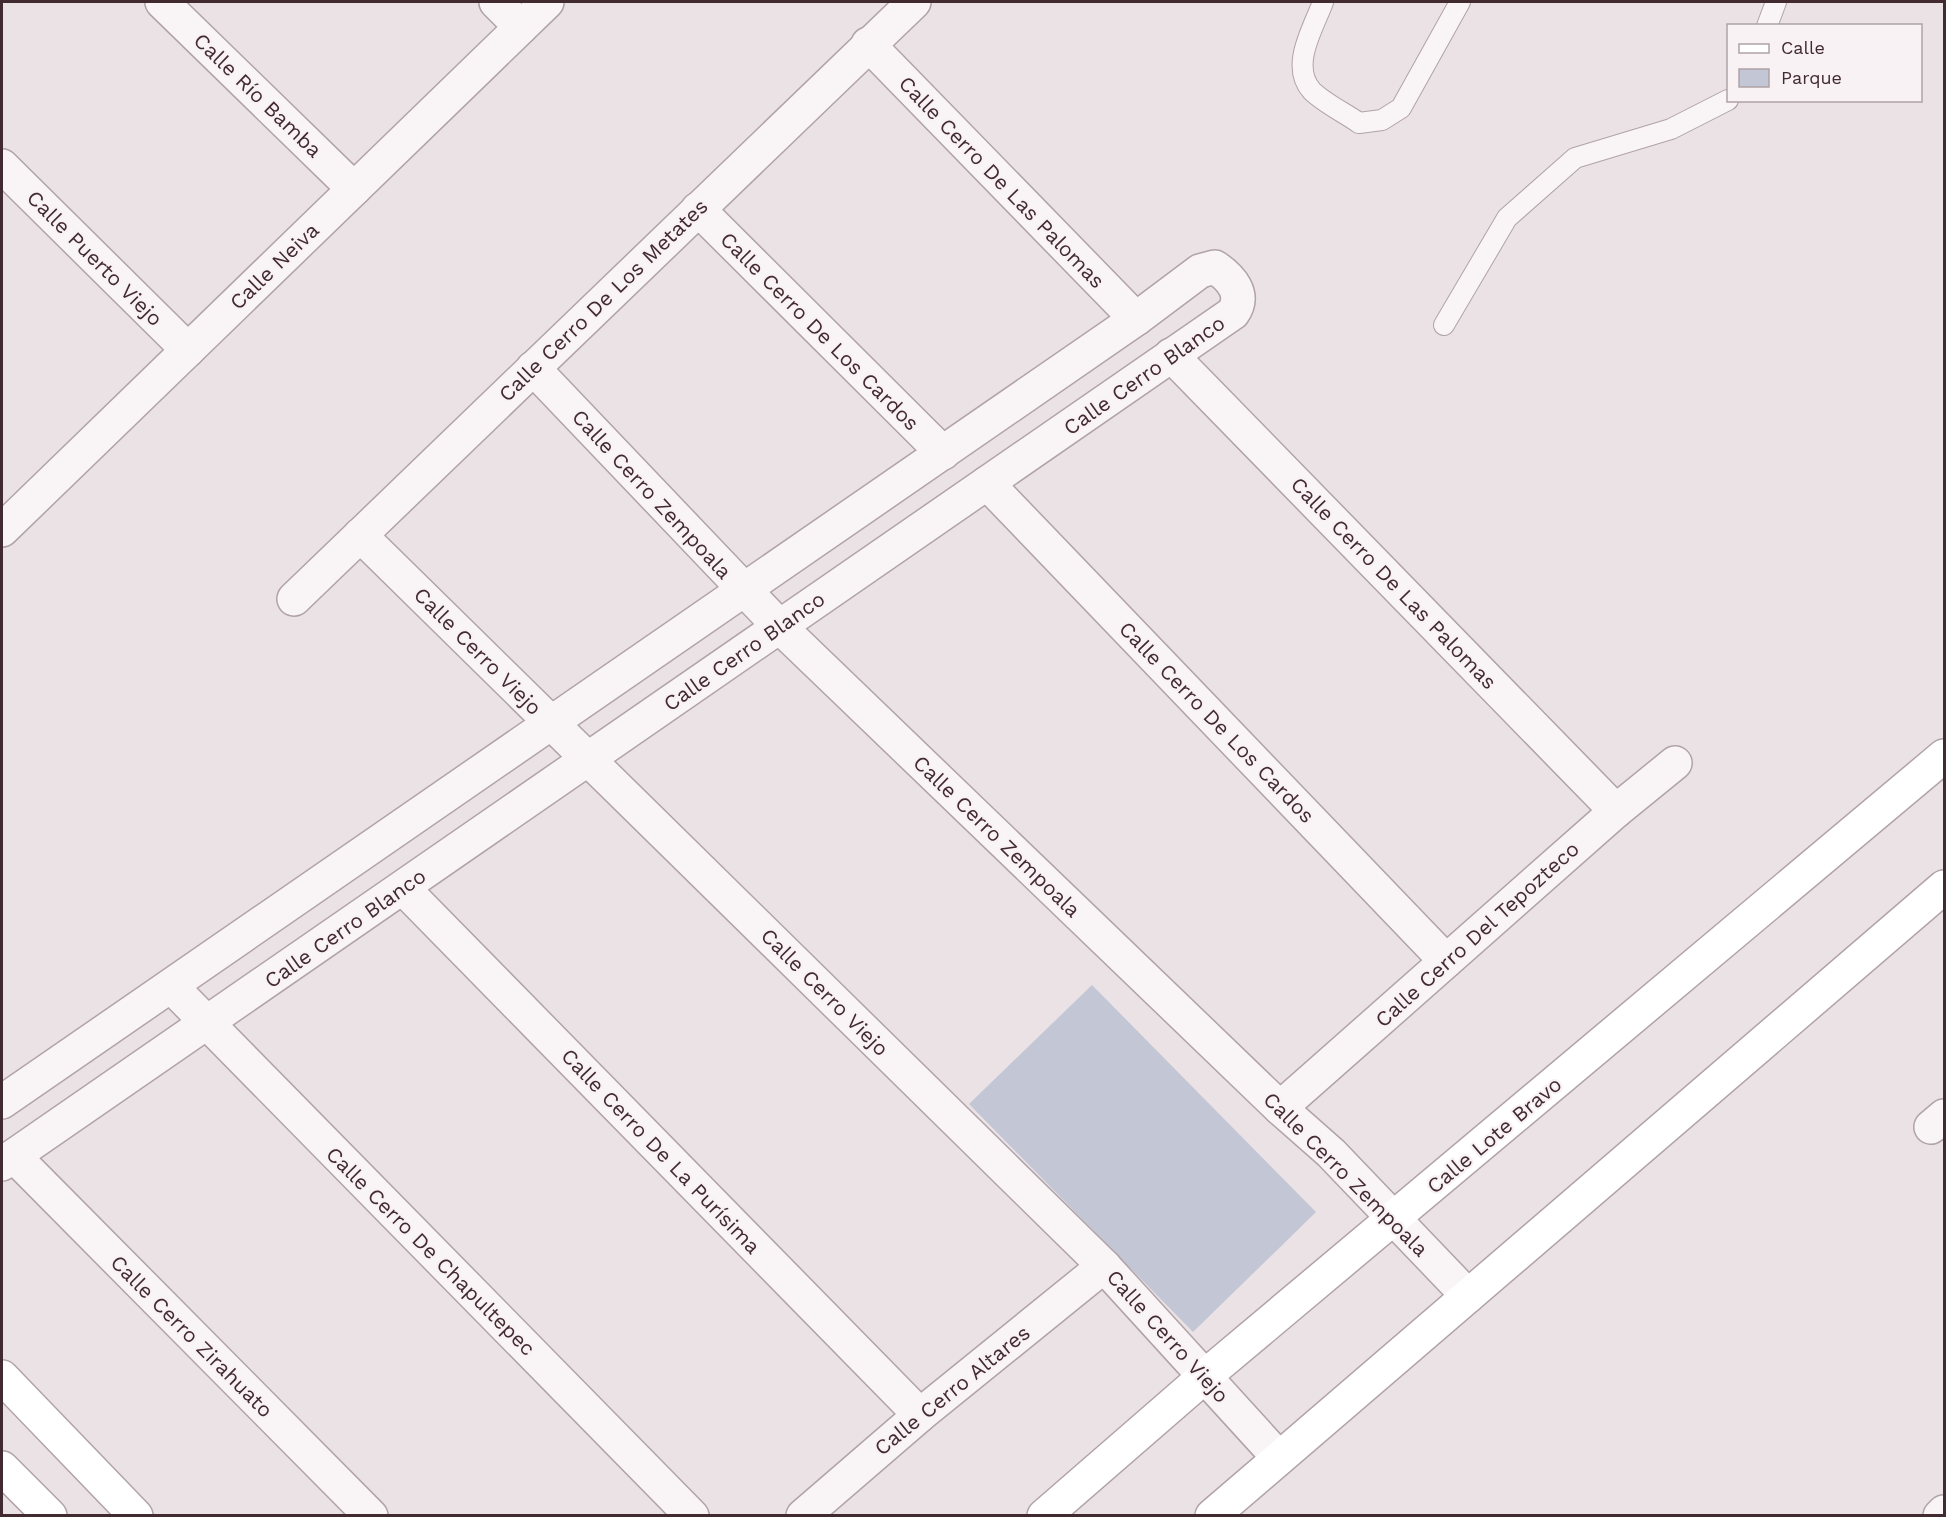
<svg xmlns="http://www.w3.org/2000/svg" width="1946" height="1517" font-family="'Work Sans',sans-serif">
<rect width="100%" height="100%" fill="#eae2e5"/>
<path fill="#c3c6d4" d="M1092 985 1316 1212 1193 1332 969 1104Z"/>
<g fill="none" stroke-linecap="round" stroke-linejoin="round">
<g stroke="#b1a3a8" stroke-width="22">
<g id="lane">
<path d="M1323 2C1314 27 1289 66 1312 91 1324 103 1345 113 1359 123L1382 120 1401 108 1460 2"/>
<path d="M1767 26 1776 2"/>
<path d="M1444 325 1507 218 1575 158 1671 129 1728 100"/>
</g>
</g>
<g stroke="#b1a3a8" stroke-width="36">
<g id="street">
<path d="M162 2 354 189"/>
<path d="M496 2 521 27"/>
<path d="M868 44 1136 319"/>
<path d="M2 166 188 350"/>
<path d="M698 209 943 453"/>
<path d="M1171 355 1616 811"/>
<path d="M533 368 780 627 1280 1108 1331 1153 1468 1296"/>
<path d="M987 483 1446 961"/>
<path d="M2 530 547 2"/>
<path d="M360 535 1104 1266 1279 1458"/>
<path d="M294 599 914 2"/>
<path d="M403 888 920 1415"/>
<path d="M171 986 692 1516"/>
<path d="M2 1102 1136 319 1200 271 1215 267C1231 278 1246 294 1233 313L2 1164"/>
<path d="M1280 1108 1616 811 1675 763"/>
<path d="M1931 1127 1944 1116"/>
<path d="M14 1156 371 1516"/>
<path d="M803 1516 920 1415 1104 1266"/>
<path d="M1940 1516 1944 1512"/>
</g>
</g>
<g stroke="#b1a3a8" stroke-width="36">
<g id="secondary">
<path d="M2 1377 136 1516"/>
<path d="M2 1468 50 1516"/>
<path d="M1044 1516 1204 1377 1944 756"/>
<path d="M1212 1516 1944 887"/>
</g>
</g>
<use href="#lane" stroke="#f9f5f6" stroke-width="20"/>
<use href="#street" stroke="#f9f5f6" stroke-width="33"/>
<use href="#secondary" stroke="#fff" stroke-width="33"/>
</g>
<g text-anchor="middle" dominant-baseline="central" stroke-width="4.5" stroke-linejoin="round" paint-order="stroke">
<g font-size="21" fill="#422a31" stroke="#f8f2f4">
<text transform="translate(258 95) rotate(44)">Calle Río Bamba</text>
<text transform="translate(1002 182) rotate(46)">Calle Cerro De Las Palomas</text>
<text transform="translate(95 258) rotate(45)">Calle Puerto Viejo</text>
<text transform="translate(274 266) rotate(-44)">Calle Neiva</text>
<text transform="translate(603 300) rotate(-44)">Calle Cerro De Los Metates</text>
<text transform="translate(820 331) rotate(45)">Calle Cerro De Los Cardos</text>
<text transform="translate(1144 375) rotate(-35)">Calle Cerro Blanco</text>
<text transform="translate(652 494) rotate(47)">Calle Cerro Zempoala</text>
<text transform="translate(1394 583) rotate(46)">Calle Cerro De Las Palomas</text>
<text transform="translate(478 651) rotate(45)">Calle Cerro Viejo</text>
<text transform="translate(744 651) rotate(-35)">Calle Cerro Blanco</text>
<text transform="translate(1217 722) rotate(46)">Calle Cerro De Los Cardos</text>
<text transform="translate(997 836) rotate(44)">Calle Cerro Zempoala</text>
<text transform="translate(345 928) rotate(-35)">Calle Cerro Blanco</text>
<text transform="translate(1477 934) rotate(-42)">Calle Cerro Del Tepozteco</text>
<text transform="translate(825 992) rotate(45)">Calle Cerro Viejo</text>
<text transform="translate(1494 1135) rotate(-40)">Calle Lote Bravo</text>
<text transform="translate(661 1151) rotate(46)">Calle Cerro De La Purísima</text>
<text transform="translate(1346 1174) rotate(45)">Calle Cerro Zempoala</text>
<text transform="translate(431 1251) rotate(45)">Calle Cerro De Chapultepec</text>
<text transform="translate(192 1336) rotate(45)">Calle Cerro Zirahuato</text>
<text transform="translate(1168 1336) rotate(48)">Calle Cerro Viejo</text>
<text transform="translate(952 1390) rotate(-39)">Calle Cerro Altares</text>
</g>
</g>
<rect width="1946" height="1517" fill="none" stroke="#422a31" stroke-width="6"/>
<rect x="1727" y="24" width="195" height="78" fill="#f8f2f4" stroke="#afa2a6" stroke-width="1.5"/>
<rect x="1739" y="44" width="30" height="9" fill="#ffffff" stroke="#afa2a6" stroke-width="1.5"/>
<text x="1781" y="54" font-size="18" fill="#422a31">Calle</text>
<rect x="1739" y="69" width="30" height="18" fill="#c3c6d4" stroke="#afa2a6" stroke-width="1.5"/>
<text x="1781" y="84" font-size="18" fill="#422a31">Parque</text>
</svg>
